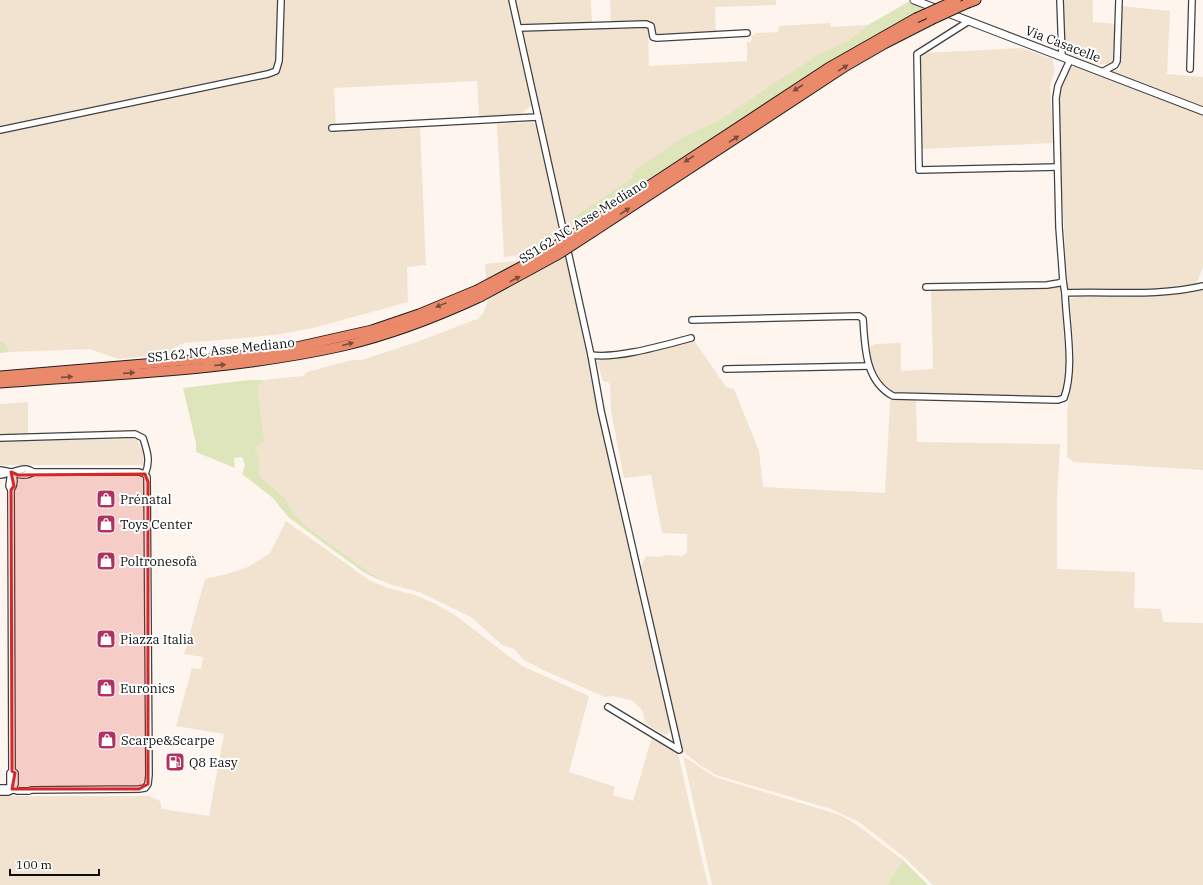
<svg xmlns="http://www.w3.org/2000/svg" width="1203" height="885" font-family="'IBM Plex Serif',serif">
<rect width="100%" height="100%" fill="#fdf5ee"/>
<g fill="#f1e3d0">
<path d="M0 0H280L277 63 272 71 0 129Z"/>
<path d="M282 0H510L533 104 522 113 512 116 479 117 477 81 334 88 336 132 420 128 426 265 407 267 408 302 313 328 275 335 184 343 174 348 172 354 118 359 90 349 9 352 7 345 0 341V131L278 69Z"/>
<path d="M515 0H591L592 24 521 26Z"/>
<path d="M610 0H776V5L715 7 716 31 656 34 653 24 649 21 611 23Z"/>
<path d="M1062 0H1093V22L1116 24 1115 57 1111 64H1094L1067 53 1062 18Z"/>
<path d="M1121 6 1170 11 1167 74 1203 77V107L1111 73 1113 69 1120 70Z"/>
<path d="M830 23 831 27 868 25 846 42 765 89 721 119 685 136 632 178 578 214 573 219 574 227 567 231 522 30 645 26 648 29 649 66 747 61V42H751L752 36 756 33 778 32 779 26Z"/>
<path d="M1022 48 1052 59 1055 69 1050 87 1053 143 922 149 920 61 923 53Z"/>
<path d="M1076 66 1203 114V267L1197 282 1194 284 1179 288 1143 291 1069 289 1067 285 1059 126 1060 91 1069 69Z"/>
<path d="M532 122 537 125 565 250 504 257 497 124Z"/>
<path d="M567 256 672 727 668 734 665 735 648 725 645 722 642 710 633 701 613 696 605 697 545 671 524 660 514 649 502 645 471 617 419 592 392 585 372 574 307 527 295 515 285 498 259 476V457L255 449 257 446 264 438 258 390 259 386 264 380 303 376 307 372 352 360H362L374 356 414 343 477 319 483 314 488 300 485 264Z"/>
<path d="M1060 285 1066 367 1064 395 1059 397 896 394 886 390 874 375 869 354 871 346 875 344 901 343V371L933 369 931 289Z"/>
<path d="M1203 288V470L1074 462 1067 457V413L1074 354 1070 299 1075 297 1140 296 1181 293Z"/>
<path d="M694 340 726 387 734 389 759 451 763 487 885 493 890 404V401L894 399H916L917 442 1060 444 1057 499V569L1135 572 1134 608 1161 609 1163 622 1203 623V885H933L905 858 859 822 831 809 716 775 700 765 682 751 641 566 646 556 659 557 665 555 682 556 687 553V534L662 533 651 475 624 478 611 411 610 385 608 382 603 381 597 361 627 356Z"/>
<path d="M28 402V436H0V404Z"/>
<path d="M134 439 137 440 143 452V465H0V441Z"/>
<path d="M286 521 369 580 388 588 412 594 436 604 456 616 522 666 589 696 569 772 615 787 613 795 633 801 652 737 678 754 708 885H0V796H149L160 801 162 809 209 816 224 734 176 726 192 668 201 669 203 657 184 654 205 579 227 574 248 567 270 553Z"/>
<path d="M683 756 715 777 840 815 857 825 903 860 887 885H712Z"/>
</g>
<g fill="#dfe5bb">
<path d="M910 1 923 9 839 56 574 227 573 219 578 214 632 178 635 170 685 136 721 119 765 89 820 54 846 42 868 25Z"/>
<path d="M0 341 7 345 9 352 0 353Z"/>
<path d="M249 380H264L259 386 258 390 264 438V442L257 446 255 449 259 457V476L285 498 295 515 307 527 372 574 392 585 366 574 288 517 273 498 242 474 245 465 242 457 234 458 235 468 196 452V443L183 388Z"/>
<path d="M903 860 928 885H887Z"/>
</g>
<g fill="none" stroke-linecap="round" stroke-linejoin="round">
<g stroke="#404040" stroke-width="8">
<g id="minor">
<path d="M512 0 591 355 601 411 679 750 608 707"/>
<path d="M1060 0 1062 56"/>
<path d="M969 21 917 54 919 170 1057 167"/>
<path d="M519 28 646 24 651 26 653 37 657 38 747 33"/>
<path d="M1190 69 1192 0"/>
<path d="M1102 72 1115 65 1117 61 1119 0"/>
<path d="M332 128 538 117"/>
<path d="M0 130 268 74 276 71 279 61 281 0"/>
<path d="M926 287 1047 285 1059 283 1063 281"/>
<path d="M1065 293 1063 281 1059 227 1056 98 1058 86 1070 60"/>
<path d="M692 320 859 316 863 319C865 348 865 381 893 396L1058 400 1064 398C1075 368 1066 325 1065 293 1113 291 1156 297 1203 286"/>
<path d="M591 355C618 359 664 345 691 338"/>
<path d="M726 369 869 366"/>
<path d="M0 438 135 434 143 438C147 451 151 461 145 474"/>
<path d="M0 470C11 470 22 480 33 472H139L145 474 147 477 149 775 148 784 145 788 139 789 31 790 29 791H17L8 788H0"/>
<path d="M11 472 9 486 11 490 12 771 10 773V784L12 789"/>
<path d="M11 472C15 478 15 484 11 490"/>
<path d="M0 475C11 475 23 464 33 472"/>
<path d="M12 771 15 773V784L12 789"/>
<path d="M0 792H8L15 789"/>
</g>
</g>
<g stroke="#404040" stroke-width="9">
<path id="tertiary" d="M914 0 1203 111"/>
</g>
<g stroke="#1e1e1e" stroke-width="11">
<g id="trunk">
<path d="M968 3 976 0"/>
<path d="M589 225 828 68 916 18"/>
<path d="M593 232 846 66 884 44 931 20"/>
<path d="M0 376 240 356 283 350 372 330 419 314 477 290"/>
<path d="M0 383C114 374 231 371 343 346 390 335 437 317 480 297"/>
</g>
</g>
<use href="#minor" stroke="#fff" stroke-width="5.5"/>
<use href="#tertiary" stroke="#fff" stroke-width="7"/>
<use href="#trunk" stroke="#ea8a6a" stroke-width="9"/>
<g stroke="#1e1e1e" stroke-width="11" stroke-linecap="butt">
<g id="trunk-bridge">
<path d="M916 18 956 0"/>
<path d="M931 20 968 3"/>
<path d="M477 290 528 263 589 225"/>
<path d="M480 297 559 254 593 232"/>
</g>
</g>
<use href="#trunk-bridge" stroke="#ea8a6a" stroke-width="9"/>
</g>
<defs><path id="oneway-solid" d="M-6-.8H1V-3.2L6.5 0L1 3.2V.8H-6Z"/></defs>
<g fill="#7c4c3c">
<use href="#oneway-solid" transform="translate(843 68) rotate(-32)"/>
<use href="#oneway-solid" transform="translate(798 88) rotate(147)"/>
<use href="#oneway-solid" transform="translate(734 139) rotate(-33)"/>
<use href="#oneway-solid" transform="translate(689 159) rotate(147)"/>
<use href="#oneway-solid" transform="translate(625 211) rotate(-33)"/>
<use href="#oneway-solid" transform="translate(515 279) rotate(-28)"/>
<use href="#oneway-solid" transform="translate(441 305) rotate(158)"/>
<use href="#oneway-solid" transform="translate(348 344) rotate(-14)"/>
<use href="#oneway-solid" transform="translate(220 365) rotate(-5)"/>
<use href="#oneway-solid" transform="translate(129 373) rotate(-4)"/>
<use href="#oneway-solid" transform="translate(67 377) rotate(-4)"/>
</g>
<path fill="#d62828" fill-opacity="0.2" stroke="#d62828" stroke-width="3" stroke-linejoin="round" d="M11 472 18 475 145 474 148 482V784L139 789H12L15 773 12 771 11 490 14 486Z"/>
<defs>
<g id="shop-square" transform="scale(1)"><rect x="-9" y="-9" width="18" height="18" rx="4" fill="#b03263" stroke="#fff"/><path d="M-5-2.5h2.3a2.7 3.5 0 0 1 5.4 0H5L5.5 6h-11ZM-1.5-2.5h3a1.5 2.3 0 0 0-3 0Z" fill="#fff"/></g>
<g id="fuel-square" transform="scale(1)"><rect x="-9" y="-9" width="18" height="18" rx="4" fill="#b03263" stroke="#fff"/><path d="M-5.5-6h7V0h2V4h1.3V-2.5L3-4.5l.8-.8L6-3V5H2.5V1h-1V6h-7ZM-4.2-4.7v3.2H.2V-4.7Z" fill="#fff"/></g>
</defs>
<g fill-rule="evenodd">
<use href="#shop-square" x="106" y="499"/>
<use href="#shop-square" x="106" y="524"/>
<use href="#shop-square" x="106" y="561"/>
<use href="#shop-square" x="106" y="639"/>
<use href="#shop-square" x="106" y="688"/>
<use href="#shop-square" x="107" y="740"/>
<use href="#fuel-square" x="175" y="762"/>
</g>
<g text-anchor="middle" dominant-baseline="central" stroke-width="4" stroke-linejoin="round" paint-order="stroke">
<g font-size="13" fill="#0d0d0d" stroke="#fff">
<text transform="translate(1063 44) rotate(21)">Via Casacelle</text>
<text transform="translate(583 221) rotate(-32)">SS162 NC Asse Mediano</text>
<text transform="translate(221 350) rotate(-6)">SS162 NC Asse Mediano</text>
</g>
<g font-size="13" fill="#0d0d0d" stroke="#fff" text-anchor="start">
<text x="120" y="499">Prénatal</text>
<text x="120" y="524">Toys Center</text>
<text x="120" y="561">Poltronesofà</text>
<text x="120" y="639">Piazza Italia</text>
<text x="120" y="688">Euronics</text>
<text x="121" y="740">Scarpe&amp;Scarpe</text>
<text x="189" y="762">Q8 Easy</text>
</g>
</g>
<path d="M10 869v6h89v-6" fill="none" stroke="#0d0d0d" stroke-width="2"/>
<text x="16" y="869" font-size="12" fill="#0d0d0d" stroke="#ffffff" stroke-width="3" paint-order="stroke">100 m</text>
</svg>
